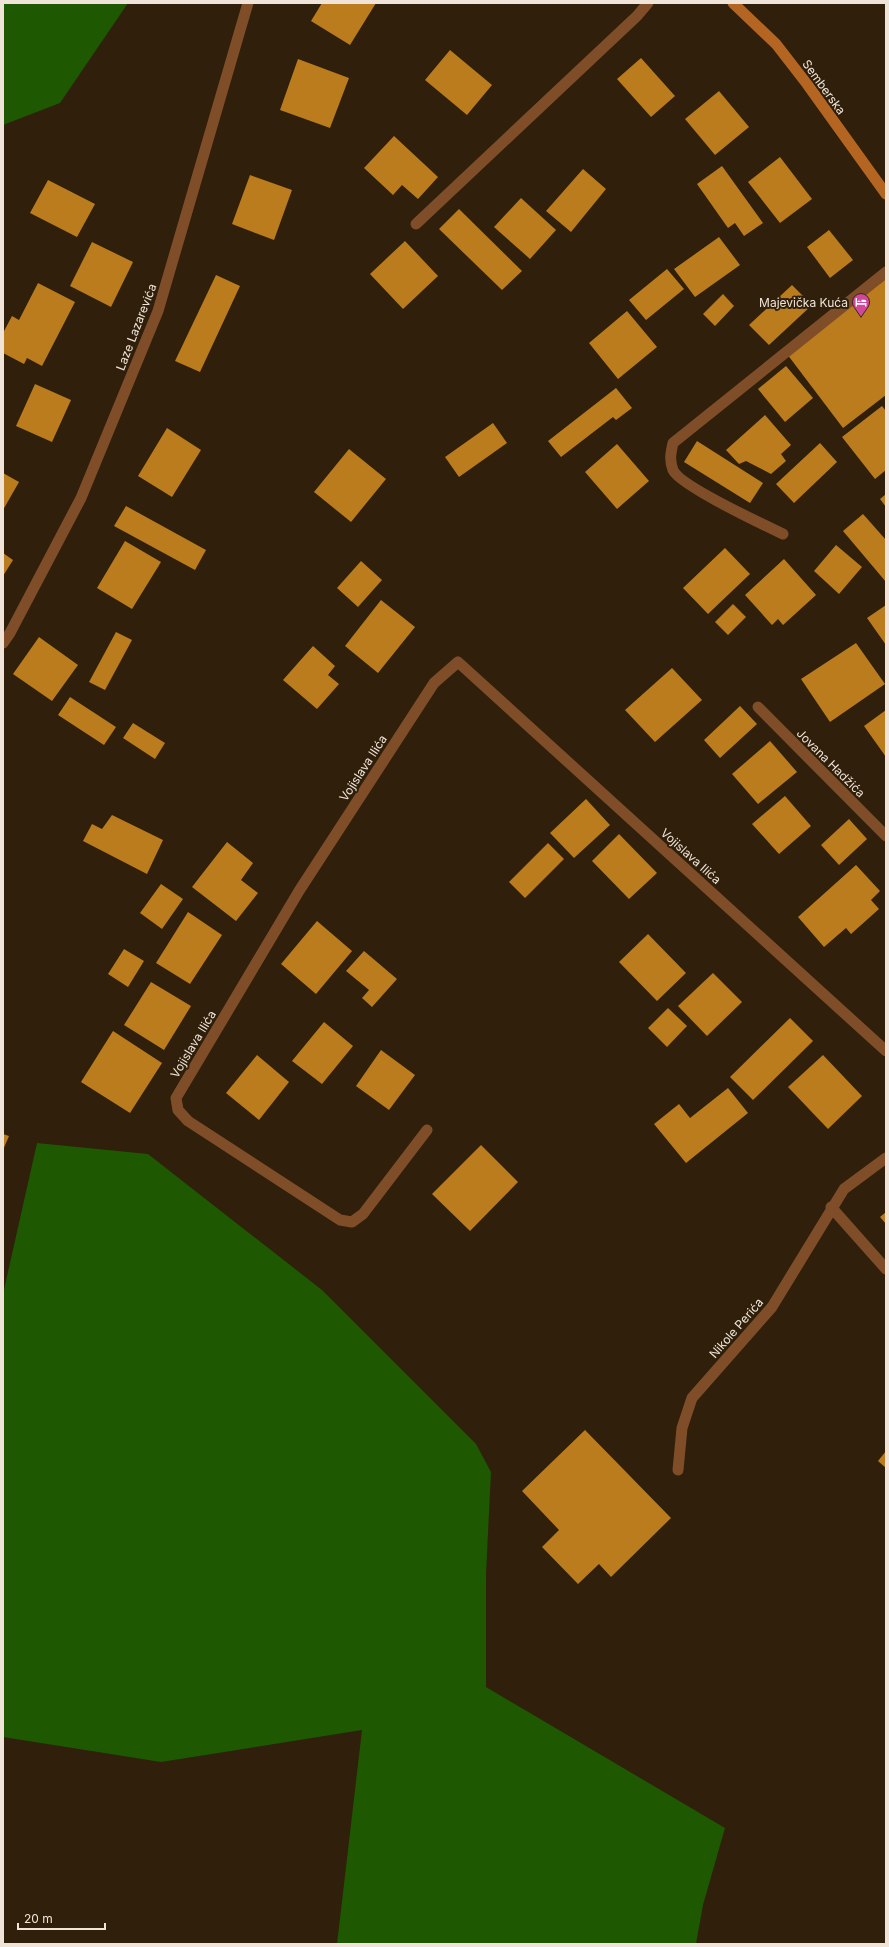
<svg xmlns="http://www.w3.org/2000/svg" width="889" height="1947" font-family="Inter,sans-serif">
<rect width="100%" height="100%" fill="#2f1f0b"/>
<g fill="#1e5800">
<path d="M3 3H128L60 103 3 125Z"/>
<path d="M37 1143 148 1154 322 1290 476 1444 491 1472 486 1574V1687L725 1828 703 1905 696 1944H337L362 1730 161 1762 3 1737V1294Z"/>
</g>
<g fill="#bb7c1e">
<path d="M322 3H376L350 45 311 21Z"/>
<path d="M450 50 492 85 467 115 425 80Z"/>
<path d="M641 58 675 96 651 117 617 79Z"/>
<path d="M298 59 349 78 330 128 280 110Z"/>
<path d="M719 91 749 127 715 155 685 119Z"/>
<path d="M394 136 438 177 418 199 402 185 393 195 364 168Z"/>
<path d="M780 157 812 199 780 223 748 182Z"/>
<path d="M722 166 763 223 744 236 735 223 728 228 697 184Z"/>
<path d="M583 169 606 189 571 232 546 211Z"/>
<path d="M250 175 292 190 274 240 232 224Z"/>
<path d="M48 180 95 204 77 237 30 213Z"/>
<path d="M521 198 556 230 530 259 494 227Z"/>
<path d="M459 209 522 271 502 290 439 229Z"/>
<path d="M829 230 853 260 830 278 807 247Z"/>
<path d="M719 237 740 265 695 297 674 269Z"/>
<path d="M405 241 438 276 403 309 370 274Z"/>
<path d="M92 242 133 262 111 307 70 286Z"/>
<path d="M667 269 684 289 646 320 629 300Z"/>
<path d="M216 275 240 286 200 372 175 361Z"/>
<path d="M886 279V395L843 428 787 354Z"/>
<path d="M38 283 75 302 42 366 27 358 24 364 3 353V333L12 316 19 320Z"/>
<path d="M792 285 812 305 769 345 749 325Z"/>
<path d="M723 294 734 306 715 326 703 314Z"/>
<path d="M627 311 657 347 618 379 589 343Z"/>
<path d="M786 366 813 398 785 422 758 389Z"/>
<path d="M35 384 71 400 52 442 16 426Z"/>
<path d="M616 388 632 408 616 420 613 417 561 457 548 441Z"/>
<path d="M882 406 886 411V470L875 479 842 437Z"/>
<path d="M765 415 791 445 781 454 786 461 771 474 746 461 739 464 726 450Z"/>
<path d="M493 423 507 443 459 477 445 457Z"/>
<path d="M167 428 201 450 172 497 138 476Z"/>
<path d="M697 441 763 483 750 503 684 462Z"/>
<path d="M820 443 837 462 794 503 776 484Z"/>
<path d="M617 444 649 481 617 509 585 472Z"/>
<path d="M349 449 386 479 351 522 314 492Z"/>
<path d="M3 473 19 482 3 510Z"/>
<path d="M886 494V507L880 499Z"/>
<path d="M126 506 206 550 195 570 114 526Z"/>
<path d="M863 514 886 540V582L843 531Z"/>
<path d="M125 541 161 562 132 609 97 588Z"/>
<path d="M836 545 862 567 839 594 814 571Z"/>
<path d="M725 548 750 574 708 614 683 588Z"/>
<path d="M3 553 13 560 3 576Z"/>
<path d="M784 559 816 595 783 625 778 619 772 625 745 595Z"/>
<path d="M361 561 382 580 358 607 337 588Z"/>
<path d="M381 600 415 627 378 673 345 646Z"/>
<path d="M733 604 746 617 728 635 715 622Z"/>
<path d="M886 605V645L867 618Z"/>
<path d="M116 632 132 640 105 690 89 682Z"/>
<path d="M39 637 78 665 52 701 13 674Z"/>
<path d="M856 643 885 684 830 722 801 679Z"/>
<path d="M313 646 335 666 328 675 339 684 317 709 283 680Z"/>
<path d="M672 668 702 700 655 742 625 710Z"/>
<path d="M70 697 116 727 104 745 58 715Z"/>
<path d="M740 706 757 724 720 758 704 740Z"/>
<path d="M886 710V757L864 726Z"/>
<path d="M133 723 165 743 155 759 123 738Z"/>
<path d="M770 741 797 772 758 804 732 774Z"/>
<path d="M785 796 811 826 779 854 752 824Z"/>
<path d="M586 799 610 825 574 858 550 833Z"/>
<path d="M112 815 163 840 147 874 83 841 92 824 102 829Z"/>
<path d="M849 819 867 839 839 865 821 845Z"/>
<path d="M619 834 657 873 629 899 592 861Z"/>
<path d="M227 842 253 863 241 880 258 893 236 921 192 887Z"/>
<path d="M548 843 564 859 525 898 509 882Z"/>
<path d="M856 865 880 891 871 900 879 909 851 934 846 928 824 947 798 917Z"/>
<path d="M161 884 183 899 162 929 140 913Z"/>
<path d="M188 912 222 935 190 984 156 963Z"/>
<path d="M317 921 352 951 316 994 281 964Z"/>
<path d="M648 934 686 973 657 1001 619 962Z"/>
<path d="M124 949 144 961 128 987 108 974Z"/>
<path d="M364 951 397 979 372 1007 362 998 369 990 346 971Z"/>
<path d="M713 973 742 1002 707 1036 678 1006Z"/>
<path d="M151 982 191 1006 164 1050 124 1025Z"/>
<path d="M668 1008 687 1026 667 1047 648 1028Z"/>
<path d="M790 1018 813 1041 753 1100 730 1077Z"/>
<path d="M324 1022 353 1046 322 1084 292 1061Z"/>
<path d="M113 1031 162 1063 130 1113 81 1082Z"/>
<path d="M381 1050 415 1075 389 1110 356 1086Z"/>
<path d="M257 1055 289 1082 259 1120 226 1093Z"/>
<path d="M823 1055 862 1096 828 1129 788 1087Z"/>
<path d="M728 1088 748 1113 686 1163 654 1124 679 1104 690 1118Z"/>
<path d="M3 1134 9 1136 3 1150Z"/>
<path d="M481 1145 518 1182 470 1231 432 1194Z"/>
<path d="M886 1212V1224L880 1217Z"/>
<path d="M585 1430 671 1518 611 1577 599 1564 578 1584 542 1547 559 1530 522 1491Z"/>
<path d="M886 1451V1468L878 1461Z"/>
</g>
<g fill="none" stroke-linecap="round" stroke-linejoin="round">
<g stroke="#7f4e29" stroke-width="11">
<path d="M416 224 637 16 648 3"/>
<path d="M783 534C764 525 679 485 673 470 669 460 671 452 673 443L886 272"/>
</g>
<g stroke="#7f4e29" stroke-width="11">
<path d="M3 643 10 633 81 498 158 311 248 3"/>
<path d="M758 707 886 836"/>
<path d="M427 1130 363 1214 352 1222 340 1220 188 1121 178 1110 176 1098 299 891 434 683 458 662 886 1051"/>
<path d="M831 1207 886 1269"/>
<path d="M678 1470 682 1428 692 1398 772 1307 844 1189 886 1158"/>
</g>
<path stroke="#b36521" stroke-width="11" d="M733 3 776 44 807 84 886 194"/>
</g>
<defs>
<g id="hotel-pin" transform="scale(0.9)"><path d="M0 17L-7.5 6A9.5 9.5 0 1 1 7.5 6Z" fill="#d1479c" stroke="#2f1f0b"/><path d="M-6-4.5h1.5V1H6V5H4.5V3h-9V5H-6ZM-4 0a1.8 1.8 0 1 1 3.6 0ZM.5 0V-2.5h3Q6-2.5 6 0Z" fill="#fff"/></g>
</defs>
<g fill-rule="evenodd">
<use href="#hotel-pin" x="861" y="302"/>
</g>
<g text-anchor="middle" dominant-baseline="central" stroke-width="4" stroke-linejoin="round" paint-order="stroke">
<g font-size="12" fill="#efe4d7" stroke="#2f1f0b">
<text transform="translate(824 87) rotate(54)">Semberska</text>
<text transform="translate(136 327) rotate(-69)">Laze Lazarevića</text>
<text transform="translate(831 763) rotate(45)">Jovana Hadžića</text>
<text transform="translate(363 768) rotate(-57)">Vojislava Ilića</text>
<text transform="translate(691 856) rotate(42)">Vojislava Ilića</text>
<text transform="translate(193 1044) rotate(-59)">Vojislava Ilića</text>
<text transform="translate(736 1328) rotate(-49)">Nikole Perića</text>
</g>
<g font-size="12" fill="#efe4d7" stroke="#2f1f0b" text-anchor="end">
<text x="848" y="302">Majevička Kuća</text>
</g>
</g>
<rect width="889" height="1947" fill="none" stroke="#efe4d7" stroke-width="8"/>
<path d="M18 1923v6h87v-6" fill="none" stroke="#efe4d7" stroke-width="2"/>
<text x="24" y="1923" font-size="12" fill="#efe4d7" stroke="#2f1f0b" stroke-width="3" paint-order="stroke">20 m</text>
</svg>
